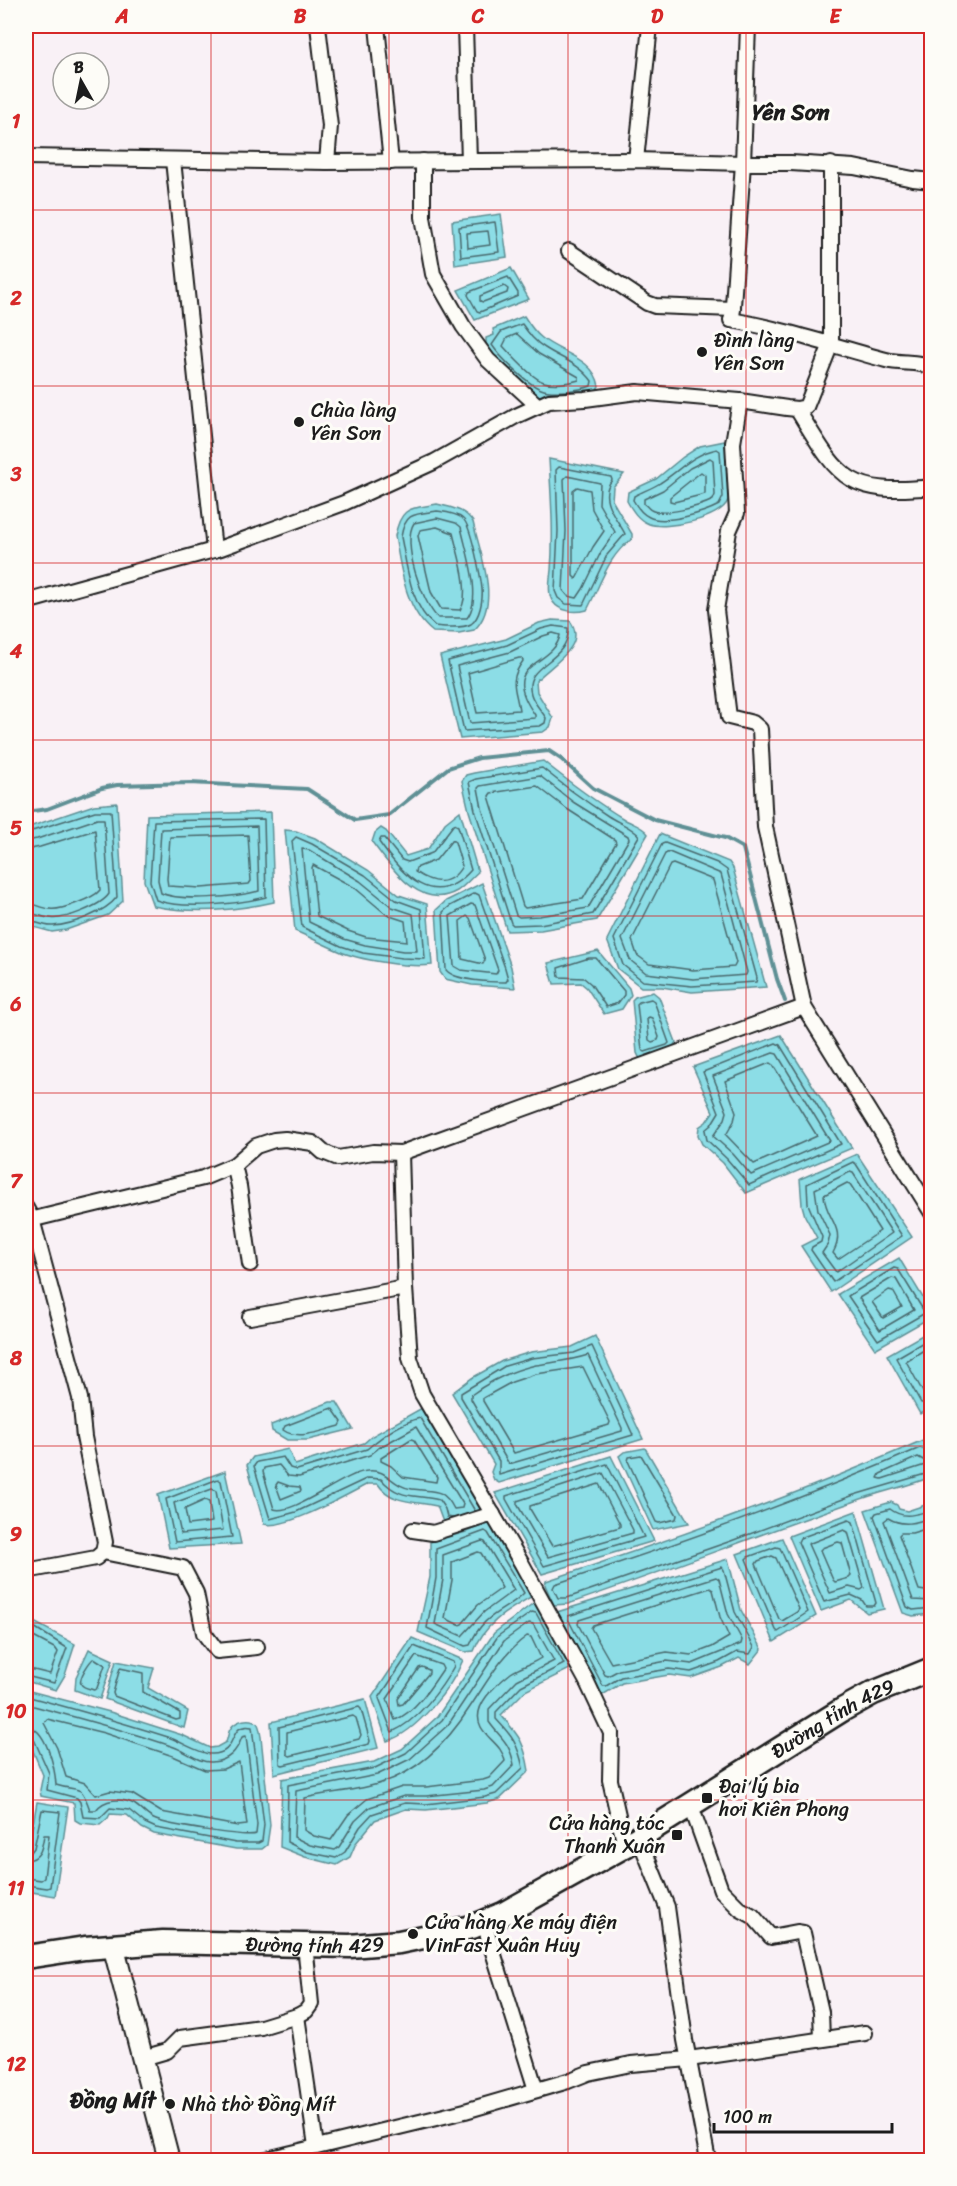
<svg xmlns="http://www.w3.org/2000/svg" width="957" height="2186" font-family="Sriracha,sans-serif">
<rect width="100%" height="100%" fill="#f9f1f6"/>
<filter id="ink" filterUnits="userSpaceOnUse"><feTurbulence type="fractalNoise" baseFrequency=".0167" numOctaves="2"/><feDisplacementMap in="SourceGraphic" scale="12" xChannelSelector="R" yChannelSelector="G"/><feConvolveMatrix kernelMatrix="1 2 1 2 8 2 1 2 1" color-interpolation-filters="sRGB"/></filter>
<g filter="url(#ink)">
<g fill="#8cdde6" stroke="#5f9095" stroke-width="1.5">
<path d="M501 214 507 257 455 265 452 221Z"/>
<path d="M511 268 529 299 475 320 458 290Z"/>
<path d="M524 316C529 324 534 332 542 338 560 353 594 358 599 386L595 392C582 394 551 400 539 396 524 390 498 361 486 349V338L494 335 493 329Z"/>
<path d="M725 441C726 454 732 490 728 500 722 519 666 530 649 524 638 520 632 510 627 501L628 492 656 479 683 457 700 446Z"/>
<path d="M549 459 624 474 613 487 612 500 632 534V539C608 555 600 586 587 610 576 613 560 612 553 602 547 594 550 579 551 570 554 533 551 496 549 459Z"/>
<path d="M437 504C452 508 465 509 473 522 480 554 502 604 474 630L459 633 433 632C405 610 401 569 395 536 401 506 410 509 437 504Z"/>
<path d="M552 620 570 621C589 646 549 666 536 681L537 692 553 718 550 727 543 732 460 739 440 656 506 639 539 623Z"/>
<path d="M543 761C569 782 596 802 624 819 632 824 643 826 648 834L597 920 541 930 507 931 469 811 462 781 466 775 474 773Z"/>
<path d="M117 803 123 901 108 915 66 930 52 932 26 925V828L94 805Z"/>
<path d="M460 811 478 872C471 878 464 887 457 891 420 912 391 867 372 842L375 833 381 828 386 831 406 856 428 849 445 823Z"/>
<path d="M271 812 274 902C234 911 193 914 153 906L144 881 147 815Z"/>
<path d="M285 830 296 831 315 838 368 870 399 895 427 904 432 965C411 968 358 960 339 951 324 945 310 937 295 931Z"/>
<path d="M660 834 729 862 733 868 766 987 692 992 662 987H641L618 969 607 940Z"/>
<path d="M482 883 511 967 515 988 472 985 445 979 440 972 436 910 446 901Z"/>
<path d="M598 951 629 988 631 995 622 1009 604 1014 587 988 581 983 554 984 548 963Z"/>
<path d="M653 992 659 997 676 1042 671 1050 640 1059 637 1053 632 1000 635 997Z"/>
<path d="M781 1035 852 1148 746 1193 723 1163 702 1144 698 1135 699 1127 706 1122 713 1112 693 1067Z"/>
<path d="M857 1154 912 1237 831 1292 801 1246 817 1238 805 1216 802 1205 800 1179Z"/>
<path d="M899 1258 931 1311V1317L875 1349 838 1294Z"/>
<path d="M931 1330V1407L920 1414 887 1355Z"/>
<path d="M595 1336 643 1439 499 1483 494 1480 491 1472 494 1464 452 1393 472 1378 502 1361 531 1352 572 1347Z"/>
<path d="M330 1402H337L353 1429 308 1440H287L272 1431 271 1425Z"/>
<path d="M422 1408 485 1516 444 1525 437 1506C416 1501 391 1504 378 1484H368C346 1495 286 1530 264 1524L247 1465 253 1457 288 1449 295 1465 364 1443 372 1436Z"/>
<path d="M923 1440 931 1450V1477C906 1487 878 1492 853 1502 757 1535 663 1572 568 1604L554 1605 545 1585 546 1581C674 1539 800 1494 923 1440Z"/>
<path d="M645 1448 689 1523 653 1530 619 1456 624 1452Z"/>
<path d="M611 1456 654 1541 542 1574 495 1493Z"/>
<path d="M225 1471 241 1544 169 1548 158 1495Z"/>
<path d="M891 1502 897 1505 899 1509 907 1511 931 1503V1614L913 1616 903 1613 865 1510Z"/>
<path d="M856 1511 884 1609 867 1613 851 1600 821 1611 789 1536Z"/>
<path d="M489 1523 534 1595C509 1610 485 1622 474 1651L465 1652 418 1632 430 1577V1542L466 1532Z"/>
<path d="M782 1538 816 1616 774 1642 737 1554Z"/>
<path d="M728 1559 741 1610 762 1649 750 1664 739 1658 722 1667 691 1678 669 1675 622 1683 601 1696 557 1612Z"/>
<path d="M536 1601 574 1667 525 1691 501 1715C520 1737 524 1741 529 1771L500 1799 487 1803 444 1808 426 1810 406 1809 375 1820 356 1843 350 1857 337 1865 305 1857 280 1847 282 1779 374 1762 402 1749 437 1717 494 1633Z"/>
<path d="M26 1611 32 1621 75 1644 65 1675 56 1690 26 1681Z"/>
<path d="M412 1638 463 1660C452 1687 416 1733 387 1741L372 1697Z"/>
<path d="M89 1649 113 1660 100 1699 75 1690 76 1677Z"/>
<path d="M116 1661 154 1668 148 1688 188 1711 184 1728 105 1699Z"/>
<path d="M26 1690 110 1712 182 1735 210 1748 217 1747 226 1742C228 1738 228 1731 231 1728 236 1720 250 1717 257 1723 260 1726 260 1733 261 1737L270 1825 267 1845 262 1849H236L154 1834 142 1828 127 1815 110 1814 108 1818 100 1825 80 1823 75 1820 74 1803 41 1796 40 1790 43 1775 28 1739 26 1737Z"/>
<path d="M365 1699 378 1748 274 1774 271 1722Z"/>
<path d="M37 1802 68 1807 55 1896 26 1891V1861Z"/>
</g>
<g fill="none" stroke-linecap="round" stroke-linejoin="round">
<g stroke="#49696d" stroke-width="1.5">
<path d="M495 222 499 252 461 257 459 227Z"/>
<path d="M488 231 490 245 468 248 467 233Z"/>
<path d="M508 277 518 293V296L480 312 477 311 468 295 469 292Z"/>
<path d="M504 286 508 289 507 293 483 302 480 301V296Z"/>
<path d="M522 324C529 334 535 342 545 348 562 359 580 364 592 381L591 386C580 390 552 394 541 389 527 384 500 357 492 345L501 332Z"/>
<path d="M517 334 539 354 579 377V380C570 383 553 385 544 382 533 379 512 356 503 346L507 338Z"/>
<path d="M717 449 720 451 723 497 719 505C704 513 664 525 649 517 642 514 637 507 633 500L634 496C643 491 653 488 660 483 680 470 693 454 717 449Z"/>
<path d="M710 458 713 460 715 495 713 500C701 506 663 517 651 510 650 510 645 504 644 504V499L663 490 690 468Z"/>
<path d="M559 467 611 477 612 480C597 498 617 518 625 534L607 555 583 605 566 604 558 598 555 591 558 531 556 470Z"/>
<path d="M701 472 705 475V494L674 502 670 501V497Z"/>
<path d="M567 476 600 483 599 504 615 532 601 552 583 589 577 598 568 596 563 590 566 531 564 479Z"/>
<path d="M577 487 590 490 592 509 604 531 593 547 576 579 573 576V490Z"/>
<path d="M437 511C445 512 457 513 463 519 471 525 481 578 482 589 483 599 480 618 471 624 462 629 445 627 435 626 410 606 407 566 401 537 405 512 415 514 437 511Z"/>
<path d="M437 518 456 523 461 527C466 552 483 597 467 618H438C422 603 401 542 414 523Z"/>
<path d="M437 527 453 533C457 552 472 593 460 610L441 609 431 592 418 536 420 530Z"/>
<path d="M553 626 568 628C570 663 522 663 531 694 533 702 541 710 546 718L545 723 540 726 464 731 448 661 507 645 541 629Z"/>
<path d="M553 633 560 635C554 668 496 660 535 715V718L470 723 457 666 510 652 543 636Z"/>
<path d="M519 658H522L523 661C508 681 516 689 519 710L477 713 468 673Z"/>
<path d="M542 768C563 785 585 801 608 816 617 822 634 828 639 836L593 914 540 924 513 925 511 923 475 810 469 782 476 779Z"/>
<path d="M540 776 573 802 628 836 629 839 588 908 539 916 519 917 516 915 482 808 478 788 480 786Z"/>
<path d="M537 786 567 809 615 840 616 843 583 899 525 908 523 906 489 796 491 793Z"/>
<path d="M264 819 266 897C239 904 183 910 156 900L150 881 154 821Z"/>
<path d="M454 824 458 826 471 870C434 912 402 875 379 842L381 838H384L402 860 408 862 432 853Z"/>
<path d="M257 826 259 891C237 897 181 902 161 893L158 880 161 829Z"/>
<path d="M26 833 95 811H111L117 897C106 912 72 925 53 926 44 927 35 921 26 920"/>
<path d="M248 835 251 881 249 884 201 888 168 886 167 879 170 837Z"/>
<path d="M296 837 312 844 365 875 396 900 421 909 425 959 402 958 363 953 341 946 302 927 292 841Z"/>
<path d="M452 840 455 842 462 866C450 887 433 884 415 872L416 868 436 860Z"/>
<path d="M26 841 37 839 97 819H104L109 894C101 906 63 921 49 918 41 917 34 913 26 912"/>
<path d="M665 843 717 863 727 870 757 978 756 982 692 986 643 981 623 965 614 939 662 844Z"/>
<path d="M302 849 309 850 360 881 392 907 413 914 417 951H403L365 945 344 939 309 922Z"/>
<path d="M26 850 40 847 95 830 100 890C94 898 60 911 50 909 41 908 34 903 26 903"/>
<path d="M669 852 721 874 747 972 746 975 693 979 646 973 630 960 622 939 665 854Z"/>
<path d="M673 864 713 880 736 963 734 967 693 970 649 964 637 955 632 940 670 865Z"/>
<path d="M313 865 355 888 387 915 405 921 407 941 366 937 348 931 317 916 312 868Z"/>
<path d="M475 893 479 895 505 968 508 979 506 982C492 982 455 981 446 970L443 912 450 906Z"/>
<path d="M471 904 475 905 498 970 496 974 461 970 454 966 450 916Z"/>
<path d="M467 916 470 918 485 960 483 964 462 959 460 921Z"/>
<path d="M589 958H596L624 991V995L618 1003 606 1007 591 984 584 978 559 977 558 968Z"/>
<path d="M651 999 654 1001 669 1043 667 1045 645 1052 642 1050 637 1004 639 1002Z"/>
<path d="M649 1017 652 1018 659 1037 658 1040 652 1042 649 1040 647 1019Z"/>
<path d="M776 1043 780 1045 841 1144 749 1185 727 1159 707 1140 705 1130 711 1125 719 1112 703 1072Z"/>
<path d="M773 1053 777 1054 830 1141 751 1175 733 1154 713 1136 725 1119 727 1112 713 1076Z"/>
<path d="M770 1063 773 1065 817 1136 754 1164 726 1135 734 1121 736 1112 725 1081Z"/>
<path d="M853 1162 856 1164 902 1236 833 1282 811 1250 812 1247 821 1242 822 1237 808 1204 807 1184Z"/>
<path d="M850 1172 853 1173 892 1233 836 1272 822 1253 828 1244 830 1235 818 1210 815 1189Z"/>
<path d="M847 1183 850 1184 880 1231 838 1259 833 1253C847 1227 825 1219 824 1195Z"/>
<path d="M894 1268 898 1269 925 1313 878 1340 848 1296Z"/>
<path d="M892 1278 896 1279 914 1310 880 1330 859 1298Z"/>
<path d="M889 1290 893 1291 902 1307 883 1318 872 1302Z"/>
<path d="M932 1337 896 1358 921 1403 932 1402"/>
<path d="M932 1345 906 1361 924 1394 932 1395"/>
<path d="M592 1346 633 1435 499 1475V1461L461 1397V1393L505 1366 532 1358 574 1353Z"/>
<path d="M588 1355 622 1428V1431L509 1464 471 1399V1395C490 1381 513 1370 536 1365 554 1362 570 1361 588 1355Z"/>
<path d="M583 1367 610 1422 609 1425 514 1453 483 1401V1398L512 1382 536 1374Z"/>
<path d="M332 1408 342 1422 340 1426C324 1430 298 1441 283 1430L285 1426Z"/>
<path d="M416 1427 463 1504 462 1508 454 1509C443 1487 434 1492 412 1489 391 1486 388 1468 367 1471 344 1473 293 1516 274 1509L263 1472 264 1468 279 1465 288 1476 299 1477 370 1455 380 1447Z"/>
<path d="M411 1439 414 1440 437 1477 436 1482 403 1477 391 1466 381 1461V1458Z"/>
<path d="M932 1453 920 1448C800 1500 679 1544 555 1584L553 1588 558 1598H567L731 1541 854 1495 932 1472"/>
<path d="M641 1455 677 1515 676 1519 659 1523 656 1522 628 1461 629 1457Z"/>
<path d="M918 1457 925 1461V1465L882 1479 878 1478 880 1474Z"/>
<path d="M607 1464 644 1537 544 1566 506 1499V1496Z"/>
<path d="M603 1473 633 1530V1533L548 1557 517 1504V1501Z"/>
<path d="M218 1479 221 1481 232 1537 175 1542 166 1499Z"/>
<path d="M278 1482 289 1486 300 1487 301 1491 281 1499 276 1485Z"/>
<path d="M599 1484 620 1524V1527L552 1546 530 1509V1506Z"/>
<path d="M212 1489 216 1491 223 1530 181 1534 174 1503Z"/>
<path d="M205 1500 209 1502 212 1522 188 1525 185 1509Z"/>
<path d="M932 1510C916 1514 904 1520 890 1509L876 1513 874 1516 907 1607 913 1610 932 1608"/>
<path d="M932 1517C916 1523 903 1527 888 1518L884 1521 913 1600 932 1601"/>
<path d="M453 1518 447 1517 445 1509 439 1500C414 1494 400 1500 381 1479L368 1478 296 1512 270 1519 254 1466 257 1462 283 1457 290 1468 297 1470 367 1449C382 1436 400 1423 420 1418L475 1511"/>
<path d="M849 1520 853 1522 876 1603 874 1606H866L862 1600 851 1595 824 1602 798 1542 800 1538Z"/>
<path d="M932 1527 912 1533H901L899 1535 919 1590 932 1592"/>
<path d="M844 1530 848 1532 864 1588 861 1590 849 1587 830 1593 808 1544Z"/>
<path d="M485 1531 488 1533 524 1593C504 1613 484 1612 470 1645L465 1646 427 1628 436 1578V1549Z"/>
<path d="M482 1541 485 1542 514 1590 484 1612 462 1636 435 1624 443 1579V1555Z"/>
<path d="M838 1542 842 1543 851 1576 849 1578 835 1582 833 1580 820 1550 822 1548Z"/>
<path d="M776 1547 780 1548 808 1612 778 1632 776 1630 746 1559 748 1557Z"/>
<path d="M478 1552 481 1553 502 1588 478 1605 462 1624 459 1625 445 1618 452 1580V1562Z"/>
<path d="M772 1556 776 1558 799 1609 797 1612 782 1621 779 1619 756 1564 758 1561Z"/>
<path d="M722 1567 724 1570 735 1612 754 1647 750 1654 737 1652 719 1662 691 1672 669 1669 621 1677 606 1686H603L568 1619V1616Z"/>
<path d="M716 1577 719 1579 728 1614 742 1640 741 1644 692 1664 667 1661 619 1670 608 1676 605 1675 578 1624 579 1620Z"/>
<path d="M710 1588 713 1590 720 1617 729 1637 712 1647 691 1655 667 1652 611 1663 591 1628 593 1625Z"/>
<path d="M532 1612 536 1613 564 1664 521 1686 496 1712V1719C512 1736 518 1744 523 1768L496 1794 485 1797 426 1804 405 1803 372 1814 360 1827 345 1852 336 1858 307 1852 287 1842 288 1785 375 1768 406 1753 442 1720 498 1636Z"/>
<path d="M26 1622 67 1648 54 1683 26 1676"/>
<path d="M529 1623 533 1624 554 1661 517 1680 489 1709V1722C501 1739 510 1742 514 1765L493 1787 484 1790 426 1796H404L370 1807 355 1821 339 1847 335 1850 310 1845 294 1837 296 1791 377 1775 410 1759 448 1725 504 1641Z"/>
<path d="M26 1633 56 1649 58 1652 50 1674 26 1668"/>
<path d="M527 1636 531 1637 541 1658C532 1664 520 1667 511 1673 497 1684 470 1706 481 1727 488 1740 502 1745 505 1761L489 1778 483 1780 426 1787H402L367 1799 348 1815 331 1840 314 1836 304 1830 305 1798C330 1792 357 1791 381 1783 420 1771 449 1740 470 1707 487 1682 502 1654 527 1636Z"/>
<path d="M414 1646 453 1662 454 1666C441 1690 417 1721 392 1732L379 1698Z"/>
<path d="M416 1656 441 1665 443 1669C431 1687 415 1712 395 1720L387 1699Z"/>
<path d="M94 1658 105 1665 97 1688 94 1690C91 1689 83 1688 81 1684 78 1678 90 1661 94 1658Z"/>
<path d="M422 1667 429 1670V1673L403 1704 399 1705 398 1699 419 1668Z"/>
<path d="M120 1668 143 1673V1692L180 1713V1719L176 1720 114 1696 113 1693Z"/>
<path d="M26 1696C74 1709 121 1722 168 1737 180 1741 200 1754 211 1754 240 1755 226 1722 252 1727L264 1825 262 1841 258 1843H236L156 1828 145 1823 129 1810 110 1808 100 1818 83 1817 80 1802 77 1798 47 1790 49 1773 33 1737 26 1733"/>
<path d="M26 1704C75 1717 125 1730 174 1747 186 1751 199 1763 212 1762 229 1761 237 1751 242 1737L246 1736 257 1825 256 1834C247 1838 168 1825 156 1820 147 1817 142 1809 134 1804 121 1797 104 1799 96 1810H90C80 1782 81 1793 56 1785 55 1768 46 1727 26 1726"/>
<path d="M359 1707 361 1709 370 1741 369 1744 283 1765 280 1764 279 1727Z"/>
<path d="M353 1716 356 1718 361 1735 359 1739 290 1756 287 1754V1732Z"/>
<path d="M47 1719 104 1733 173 1756 205 1770 223 1769 239 1762 247 1825 238 1826 161 1812 132 1794 110 1791 96 1795 85 1783 66 1777 57 1748 44 1723Z"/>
<path d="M26 1853 31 1852 34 1848 42 1810 60 1812 50 1887 47 1888 26 1885"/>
<path d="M26 1860C41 1859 42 1848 44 1835H49L44 1878 41 1880 26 1878"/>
</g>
<path stroke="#5f9095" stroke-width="4" d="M26 812 47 809 102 788 117 785 190 783 307 789 355 820 389 815 448 768 460 764 479 758 549 751 561 759 593 788 655 820 725 838 743 848 777 979 785 1001"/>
<g stroke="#1c1c1c" stroke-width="18">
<g id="street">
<path d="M318 26 330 126 327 162"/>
<path d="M377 26 391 162"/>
<path d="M465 26 469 161"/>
<path d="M26 157 327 162 636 160 743 163H791L854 167 913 179 932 181"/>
<path d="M173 160 214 550"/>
<path d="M636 160 650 26"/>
<path d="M423 161V217L433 274 463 326 488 360 538 406"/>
<path d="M569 251 647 303 655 306 733 309"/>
<path d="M731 320C784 329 834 346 886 360 901 364 917 361 932 367"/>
<path d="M732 320 743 163 748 26"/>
<path d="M740 401 733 443 737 513 729 531 716 610 729 717 753 723 760 729 765 827 804 1007 932 1213"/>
<path d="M797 409C839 477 845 496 932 487"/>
<path d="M26 602 221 548 344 503 434 462 516 416 549 401 585 399 637 392 740 401 787 408 797 409 806 407 831 344V164"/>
<path d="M401 1153 405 1288 410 1358 422 1394 522 1564 586 1680 611 1733 610 1780 625 1846"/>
<path d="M234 1165 239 1186 250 1264"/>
<path d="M26 1208 32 1219 80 1398 84 1437 105 1542 103 1552 96 1558 26 1571"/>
<path d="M26 1221 203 1178 234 1165 256 1146 274 1140 285 1139 313 1143 323 1152 338 1158 373 1152 401 1153 804 1007"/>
<path d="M250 1317 405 1288"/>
<path d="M413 1530 433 1533 493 1514"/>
<path d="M103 1552 183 1568 196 1593 204 1633 217 1651 257 1647"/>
<path d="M691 1806 721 1890 740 1909 753 1916 771 1937 797 1932 803 1933 821 2012 822 2039"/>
<path d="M639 1838 667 1907 685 2040 708 2160"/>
<path d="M484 1923 536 2090"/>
<path d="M297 2016 316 2146"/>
<path d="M143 2058 167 2051 180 2038 261 2027 297 2016 306 2011 311 2004 305 1944"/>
<path d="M263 2160 465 2111 568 2081 588 2073 631 2064 689 2059 865 2033"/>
</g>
</g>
<g stroke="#1c1c1c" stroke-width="24">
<path id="secondary" d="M113 1945 169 2160"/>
</g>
<g stroke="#1c1c1c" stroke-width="27">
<g id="primary">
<path id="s1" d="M26 1957 85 1948 163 1942 350 1946 399 1942 472 1927 503 1914 625 1846 842 1710 873 1693 932 1669"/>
</g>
</g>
<use href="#street" stroke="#fdfcf7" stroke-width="14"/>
<use href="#secondary" stroke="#fdfcf7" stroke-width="20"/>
<use href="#primary" stroke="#fdfcf7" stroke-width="22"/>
</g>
</g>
<path fill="none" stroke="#d62828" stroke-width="1.5" stroke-opacity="0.55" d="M211 26V2160M389 26V2160M568 26V2160M746 26V2160M26 210H932M26 386H932M26 563H932M26 740H932M26 916H932M26 1093H932M26 1270H932M26 1446H932M26 1623H932M26 1800H932M26 1976H932"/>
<g fill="#1c1c1c" stroke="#fdfcf7" stroke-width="2">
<circle cx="702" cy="352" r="6"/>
<circle cx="299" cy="422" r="6"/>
<rect x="701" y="1792" width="12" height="12" rx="3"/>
<rect x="671" y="1829" width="12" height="12" rx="3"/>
<circle cx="413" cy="1934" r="6"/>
<circle cx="170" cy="2104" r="6"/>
</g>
<g text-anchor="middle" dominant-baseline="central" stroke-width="6" stroke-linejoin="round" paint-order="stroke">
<g font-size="20" fill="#1c1c1c" stroke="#fdfcf7" text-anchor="start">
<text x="714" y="340">Đình làng<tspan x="714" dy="23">Yên Sơn</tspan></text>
<text x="311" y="410">Chùa làng<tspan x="311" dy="23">Yên Sơn</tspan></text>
<text x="719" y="1786">Đại lý bia<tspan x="719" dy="23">hơi Kiên Phong</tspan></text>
<text x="665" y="1823" text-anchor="end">Cửa hàng tóc<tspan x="665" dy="23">Thanh Xuân</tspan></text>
<text x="425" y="1922">Cửa hàng Xe máy điện<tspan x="425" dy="23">VinFast Xuân Huy</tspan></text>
<text x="182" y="2104">Nhà thờ Đồng Mít</text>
</g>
<g font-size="20" fill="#1c1c1c" stroke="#fdfcf7">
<text stroke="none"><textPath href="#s1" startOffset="866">Đường tỉnh 429</textPath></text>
<text stroke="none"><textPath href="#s1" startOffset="290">Đường tỉnh 429</textPath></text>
</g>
<g font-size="22" font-weight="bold" fill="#1c1c1c" stroke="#fdfcf7">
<text x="791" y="112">Yên Sơn</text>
<text x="113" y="2100">Đồng Mít</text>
</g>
</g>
<rect width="957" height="2186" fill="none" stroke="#fdfcf7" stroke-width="66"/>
<g transform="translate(81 81) rotate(351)"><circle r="28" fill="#fdfcf7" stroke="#a3a29f" stroke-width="1.5"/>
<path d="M0-4.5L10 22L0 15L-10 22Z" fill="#1c1c1c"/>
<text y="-9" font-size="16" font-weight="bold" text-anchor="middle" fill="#1c1c1c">B</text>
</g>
<path d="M714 2123v9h178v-9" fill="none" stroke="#1c1c1c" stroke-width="3"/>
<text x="723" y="2123" font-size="18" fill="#1c1c1c" stroke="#fdfcf7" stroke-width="4.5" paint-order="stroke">100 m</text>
<rect x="33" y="33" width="891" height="2120" fill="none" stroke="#d62828" stroke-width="2"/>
<g font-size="20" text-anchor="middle" font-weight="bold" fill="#d62828">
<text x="122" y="23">A</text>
<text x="300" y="23">B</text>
<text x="478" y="23">C</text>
<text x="657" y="23">D</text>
<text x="835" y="23">E</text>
<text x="16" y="128">1</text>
<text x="16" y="305">2</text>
<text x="16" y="481">3</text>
<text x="16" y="658">4</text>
<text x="16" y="835">5</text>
<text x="16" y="1011">6</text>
<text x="16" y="1188">7</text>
<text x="16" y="1365">8</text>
<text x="16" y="1541">9</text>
<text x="16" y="1718">10</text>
<text x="16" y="1895">11</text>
<text x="16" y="2071">12</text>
</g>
</svg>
